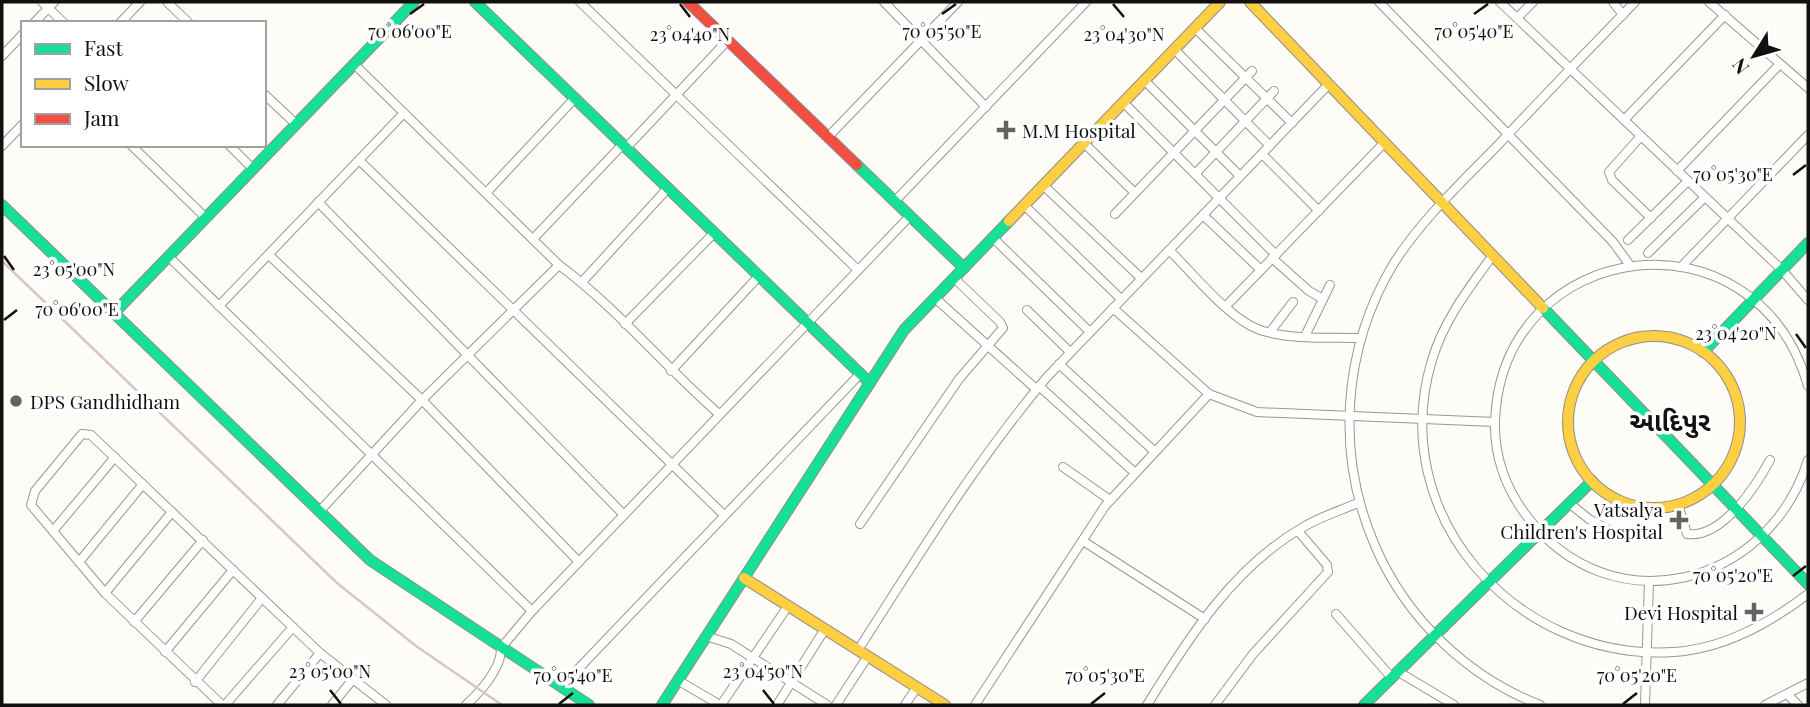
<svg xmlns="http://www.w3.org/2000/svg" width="1810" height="707" font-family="'Playfair Display','Noto Sans Gujarati',serif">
<rect width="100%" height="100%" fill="#fdfcf7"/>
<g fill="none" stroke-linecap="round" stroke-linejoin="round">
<g stroke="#979795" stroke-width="10">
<g id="street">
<path d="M42 2 64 23"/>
<path d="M167 2 189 23"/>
<path d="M580 2 858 270"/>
<path d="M884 2 986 107"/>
<path d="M1379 2 1613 242 1629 264"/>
<path d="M1500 2 1782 270 1808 300"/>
<path d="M1613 2 1623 15"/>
<path d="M1709 2 1808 88"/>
<path d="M1517 18 1533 2"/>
<path d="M34 23 54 2"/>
<path d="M120 23 140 2"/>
<path d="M1195 28 1292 123"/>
<path d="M1174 49 1270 146"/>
<path d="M2 56 23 34"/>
<path d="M354 64 559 265C617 308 664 366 719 414"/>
<path d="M1144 80 1240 176"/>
<path d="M264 94 296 124"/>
<path d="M1123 102 1276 255"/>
<path d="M1624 120 1725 15"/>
<path d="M1641 136 1609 172 1612 180 1651 218"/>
<path d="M828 137 958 2"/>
<path d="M1084 143 1135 193"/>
<path d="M131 145 206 218"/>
<path d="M229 145 253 169"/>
<path d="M2 146 23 124"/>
<path d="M626 148 728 40"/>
<path d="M1262 154 1319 211"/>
<path d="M360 161 724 515"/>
<path d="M1677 171 1780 64"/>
<path d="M1195 174 1274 91"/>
<path d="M1043 185 1141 278"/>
<path d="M486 193 575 98"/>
<path d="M895 201 1086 2"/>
<path d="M318 202 624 515"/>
<path d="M1024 205 1121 299"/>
<path d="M1115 214 1252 71"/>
<path d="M1203 215 1261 270"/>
<path d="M993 238 1090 332"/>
<path d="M533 239 623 144"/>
<path d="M1628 240 1688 181"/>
<path d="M1169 250C1193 273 1231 322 1263 331 1294 340 1330 337 1361 338"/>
<path d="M1648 253 1705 197"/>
<path d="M269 255 422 400 579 562"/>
<path d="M1493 255C1469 288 1444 320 1432 360 1385 515 1516 662 1674 652 1722 649 1770 623 1808 594"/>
<path d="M169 257 532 611"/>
<path d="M1272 258 1309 291 1323 299"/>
<path d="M1681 267 1808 135"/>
<path d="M582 282 668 188"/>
<path d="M935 298 1036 389"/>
<path d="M219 306 404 113"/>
<path d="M1226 306 1385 142"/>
<path d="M1113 308 1209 394 1257 412 1495 422"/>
<path d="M1027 310 1070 352"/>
<path d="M625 324 714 233"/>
<path d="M1270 332 1293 302"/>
<path d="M1305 336 1330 285"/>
<path d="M1059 364 1154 451"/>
<path d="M671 371 759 276"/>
<path d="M1039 386 1134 472"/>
<path d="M1808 386C1756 203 1501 237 1495 422 1494 456 1506 489 1526 515 1609 627 1768 588 1808 460"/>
<path d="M1063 467 1110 500"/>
<path d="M1569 503 1589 519 1616 534"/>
<path d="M1678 504 1687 534C1722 539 1756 486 1770 460"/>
<path d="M319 512 422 400 559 265"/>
<path d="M860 524 959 379 1003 328 1000 322 954 278"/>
<path d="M53 531 115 457"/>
<path d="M1083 541 1205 619"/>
<path d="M79 562 143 484"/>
<path d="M105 593 172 512"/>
<path d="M1336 614 1391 677"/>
<path d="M134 622 203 540"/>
<path d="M706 636 731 644 827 705"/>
<path d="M858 650C918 557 975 462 1047 377L1329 84"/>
<path d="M165 652 233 570"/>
<path d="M1397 671 1454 705"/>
<path d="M679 681 720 705"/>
<path d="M195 682 262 598"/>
<path d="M561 687 860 374"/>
<path d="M1788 695 1798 705"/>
<path d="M222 705 105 593 31 505 35 491 82 434 91 435 320 653 386 705"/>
<path d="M225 705 293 627"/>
<path d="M277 705 320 653"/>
<path d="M332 705 353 679"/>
<path d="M466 705C480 692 502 668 501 648L532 611 910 216"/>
<path d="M721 705 788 606"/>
<path d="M777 705 825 629"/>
<path d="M836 705 868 656"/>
<path d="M905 705 917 687"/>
<path d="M975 705 1105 506 1209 394"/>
<path d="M1147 705C1189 637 1234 566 1305 526 1322 516 1342 510 1360 502"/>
<path d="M1215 705 1253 654 1328 572 1327 565 1298 531"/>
<path d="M1540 705C1468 677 1407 619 1376 548 1335 456 1342 349 1394 263 1422 219 1463 181 1499 144 1544 96 1589 49 1635 2"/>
<path d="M1645 705 1649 581"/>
<path d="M1765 705 1808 683"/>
</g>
</g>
<g stroke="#8e8d8b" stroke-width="12">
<g id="fast">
<path d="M475 2 870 383"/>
<path d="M857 165 964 268"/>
<path d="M2 205 370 560 589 705"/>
<path d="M1543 308 1808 584"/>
<path d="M114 313 414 2"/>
<path d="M1703 352 1808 243"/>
<path d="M662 705 904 330 1009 221"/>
<path d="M1364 705 1592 481"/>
</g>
</g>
<g stroke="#8e8d8b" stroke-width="12">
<g id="slow">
<path d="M1250 2 1543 308"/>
<path d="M1009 221 1220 2"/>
<circle cx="1654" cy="422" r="86"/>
<path d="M744 578 945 705"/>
</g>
</g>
<g stroke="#8e8d8b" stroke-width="12">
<path id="jam" d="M688 2 857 165"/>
</g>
<use href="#street" stroke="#fffffe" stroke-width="8"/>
<use href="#fast" stroke="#16e098" stroke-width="10"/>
<use href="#slow" stroke="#ffcf43" stroke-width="10"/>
<use href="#jam" stroke="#f24e42" stroke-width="10"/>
<path stroke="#d9c6c7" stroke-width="2.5" d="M2 261 337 583 416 646 502 705"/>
</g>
<path fill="none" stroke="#111" stroke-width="2.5" d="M680 4 690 17M1113 4 1124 17M410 14 424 4M942 14 956 4M1474 14 1488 4M1793 175 1806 165M4 256 14 270M4 320 17 310M1796 334 1806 348M1793 576 1806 566M330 690 341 704M763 690 774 704M559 704 573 693M1091 704 1105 693M1623 704 1637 693"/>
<g fill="#646362" stroke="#fff" stroke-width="2.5">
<path d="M1002.5 119.5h7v7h7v7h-7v7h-7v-7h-7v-7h7z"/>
<circle cx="16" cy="401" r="7"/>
<path d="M1675.5 509.5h7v7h7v7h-7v7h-7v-7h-7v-7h7z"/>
<path d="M1750.5 601.5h7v7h7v7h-7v7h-7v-7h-7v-7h7z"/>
</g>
<g text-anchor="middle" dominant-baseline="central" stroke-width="7" stroke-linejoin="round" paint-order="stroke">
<g font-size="19" fill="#111" stroke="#fff" text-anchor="start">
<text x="1022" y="130">M.M Hospital</text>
<text x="30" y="401">DPS Gandhidham</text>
<text x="1663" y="509" text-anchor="end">Vatsalya<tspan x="1663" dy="22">Children's Hospital</tspan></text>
<text x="1738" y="612" text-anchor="end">Devi Hospital</text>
</g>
<g font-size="26" font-weight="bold" fill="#111" stroke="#fff">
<text x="1670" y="420">આદિપુર</text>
</g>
</g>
<g font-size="18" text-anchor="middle" fill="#111" stroke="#fff" stroke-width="7" stroke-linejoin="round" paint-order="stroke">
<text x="410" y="38">70°06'00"E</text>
<text x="942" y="38">70°05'50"E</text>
<text x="1474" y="38">70°05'40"E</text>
<text x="690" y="41">23°04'40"N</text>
<text x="1124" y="41">23°04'30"N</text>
<text x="1733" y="181">70°05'30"E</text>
<text x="74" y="276">23°05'00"N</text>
<text x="77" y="316">70°06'00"E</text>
<text x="1736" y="340">23°04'20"N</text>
<text x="1733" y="582">70°05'20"E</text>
<text x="330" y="678">23°05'00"N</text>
<text x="763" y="678">23°04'50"N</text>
<text x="573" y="682">70°05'40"E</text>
<text x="1105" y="682">70°05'30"E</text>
<text x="1637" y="682">70°05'20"E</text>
</g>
<rect width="1810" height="707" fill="none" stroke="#111111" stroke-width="7"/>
<rect x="21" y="21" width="245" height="126" fill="#ffffff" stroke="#a0a0a0" stroke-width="2"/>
<rect x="35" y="44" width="35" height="10" fill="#16e098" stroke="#a0a0a0" stroke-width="2"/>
<text x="84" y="56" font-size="21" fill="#111111">Fast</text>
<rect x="35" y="79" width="35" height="10" fill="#ffcf43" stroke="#a0a0a0" stroke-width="2"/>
<text x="84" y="91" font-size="21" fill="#111111">Slow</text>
<rect x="35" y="114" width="35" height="10" fill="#f24e42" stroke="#a0a0a0" stroke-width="2"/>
<text x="84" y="126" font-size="21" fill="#111111">Jam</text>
<g transform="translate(1754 56) rotate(233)" stroke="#ffffff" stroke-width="5" paint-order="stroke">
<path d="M0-5L12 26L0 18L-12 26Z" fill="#111111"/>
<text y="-10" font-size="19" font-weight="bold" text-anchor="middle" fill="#111111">N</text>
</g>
</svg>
